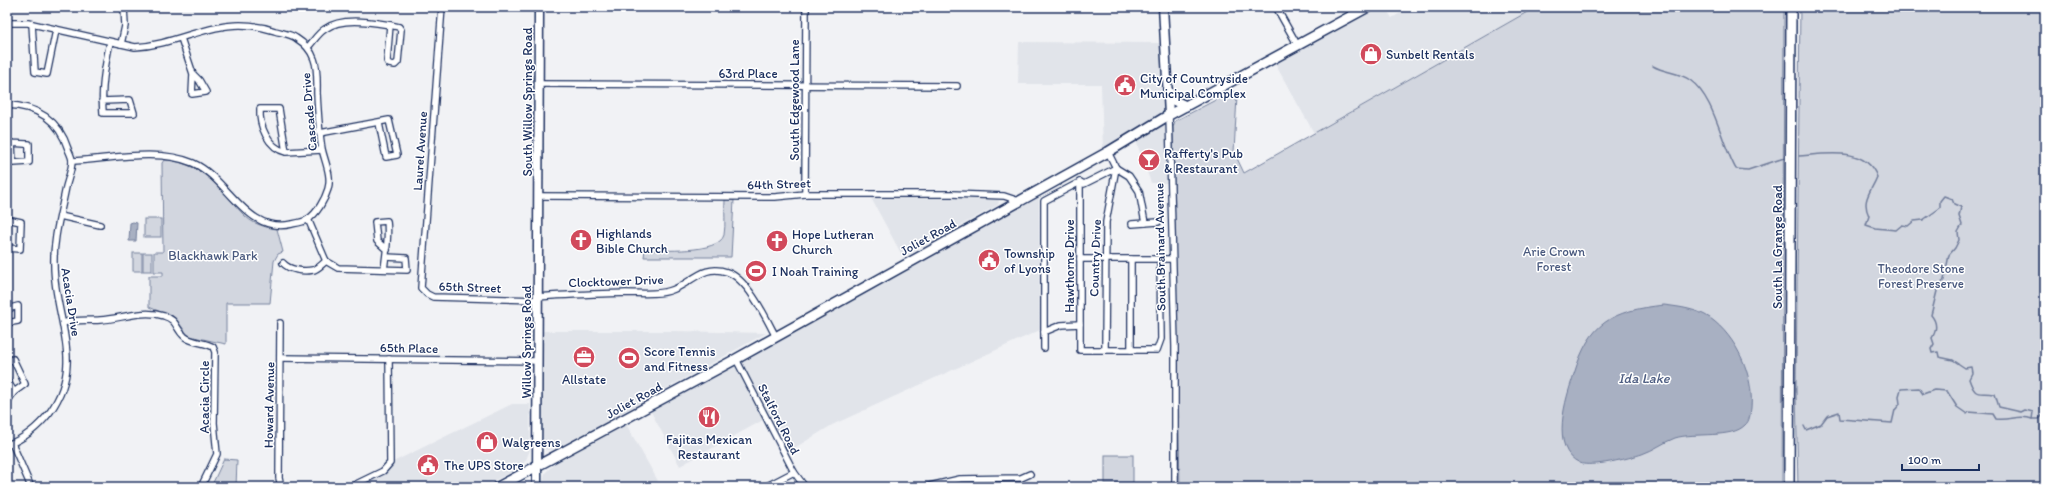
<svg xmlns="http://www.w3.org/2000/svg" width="2052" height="494" font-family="Itim,sans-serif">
<rect width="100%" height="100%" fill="#f1f2f5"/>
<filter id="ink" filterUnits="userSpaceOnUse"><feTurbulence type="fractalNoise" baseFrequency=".025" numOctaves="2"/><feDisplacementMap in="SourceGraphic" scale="8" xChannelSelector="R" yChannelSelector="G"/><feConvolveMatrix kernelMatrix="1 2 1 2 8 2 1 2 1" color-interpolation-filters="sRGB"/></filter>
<g filter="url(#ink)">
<g fill="#e1e4ea">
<path d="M1372 7H1385L1392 18 1410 7H1536L1314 133 1274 62Z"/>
<path d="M1019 42 1163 43 1168 114 1103 152 1101 84H1018Z"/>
<path d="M1168 118V183H1151L1135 138Z"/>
<path d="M1039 194 1040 330 832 425 788 452 740 360Z"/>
<path d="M871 198H997L999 201 998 205 903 257Z"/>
<path d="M540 331H675L766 333 597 427 552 450H546L541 444Z"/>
<path d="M735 363 765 419 680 466 650 410Z"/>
<path d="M512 404H530V450L526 460 519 468 482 487H358L372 480 395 461Z"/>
<path d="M626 424 658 481 647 487H542L545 473 558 460Z"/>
</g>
<g fill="#d2d6df" stroke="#76829e">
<path d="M1536 7H1784L1782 487H1180L1173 127 1175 121 1233 91 1237 96 1234 152 1244 173Z"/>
<path d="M1800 7H2045V487H1798L1796 389Z"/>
<path d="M164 160C190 160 213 179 229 198 236 206 244 217 253 222 261 226 269 228 277 229L283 252 278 254 274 261 270 303H226V344L189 336 175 318 149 307V276H163V272H154V252H163L162 163Z"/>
<path d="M725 200H734L731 257H644L645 250C661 250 719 254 724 235 726 224 724 211 725 200Z"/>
<rect x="144" y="219" width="17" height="18"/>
<rect x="133" y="253" width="9" height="18"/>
<rect x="143" y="253" width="9" height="18"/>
<rect x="1105" y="455" width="28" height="28"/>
<path d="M224 459 237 460 236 487H211Z"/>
</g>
<g fill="#a8b0c2" stroke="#707c9a">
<path d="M133 222 137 223 136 241H129L130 223Z"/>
<path d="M1664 305C1680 307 1697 309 1710 318 1737 337 1754 376 1751 408 1750 414 1750 421 1745 425 1732 439 1694 432 1675 438 1664 442 1654 450 1642 454 1630 458 1591 468 1580 463 1549 449 1566 398 1574 374 1590 322 1611 311 1664 305Z"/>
</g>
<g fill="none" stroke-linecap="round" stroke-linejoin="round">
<g stroke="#707c9a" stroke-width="1.5">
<path d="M1653 66C1665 73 1678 72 1690 80 1715 98 1721 143 1736 169L1748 170 1784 158"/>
<path d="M1799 156C1825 154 1866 146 1877 177 1871 192 1861 200 1869 216L1866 225 1875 228 1896 230 1902 225 1908 226 1914 221 1923 220 1940 208V201L1944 196 1952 199 1954 204 1961 207 1959 216 1962 225 1958 232 1959 240 1955 248 1949 255 1944 280 1938 287 1931 315C1937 322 1937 330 1932 338L1934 344 1931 349 1932 353 1938 352 1939 357 1953 360 1965 368 1971 367 1972 373 1969 379C1976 399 1978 391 1995 394L1999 407 2021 412 2025 410 2033 412 2032 419H2039L2043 415H2045"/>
<path d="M1804 426 1806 430 1821 424 1827 416 1839 412 1840 419 1892 423 1895 410 1900 404 1899 396 1901 389 1919 388 1923 394 1934 390 1947 391 1957 407 1967 414 1969 412 1993 414 1996 419C2009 421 2020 414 2032 419"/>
</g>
<g stroke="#1b2f5e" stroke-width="8">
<g id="street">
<path d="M442 7 421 288 427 294 433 297 538 300"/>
<path d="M1276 7 1298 46"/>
<path d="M7 23H28L135 47C186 44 220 12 275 31 282 33 290 34 296 38 304 43 311 50 314 59 318 69 317 82 317 93 318 112 319 131 322 149 325 162 332 176 328 189 325 199 317 214 307 220 303 222 297 223 292 224 246 235 229 179 193 163 158 148 110 159 72 161"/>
<path d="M32 24 35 72 47 74 56 30"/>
<path d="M390 25 399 27 401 30 398 62 395 65 389 64 387 61Z"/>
<path d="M181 38 193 74 192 94 206 92 199 80 193 74"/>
<path d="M121 44 125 26 124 7"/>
<path d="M308 47C313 42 318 33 325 29 342 17 370 22 390 25"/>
<path d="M539 84 957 86"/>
<path d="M102 101 130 100 134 113H103C101 88 105 66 110 42"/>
<path d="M7 105C37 106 59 120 68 149 69 152 72 157 72 161 72 169 68 179 66 187 61 213 53 239 54 265 54 318 86 362 50 412 39 426 24 439 7 445"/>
<path d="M1169 115 1175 346V487"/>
<path d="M320 133 389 120 397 155 386 157 379 123"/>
<path d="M7 143C14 143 22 144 29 144V162L13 163 12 143"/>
<path d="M286 152C268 148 259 126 260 109H279L286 152 322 150"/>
<path d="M1108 152 1116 168 1129 176 1139 191 1145 223"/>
<path d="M1080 182V350H1157L1161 339 1160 259"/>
<path d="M805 194 806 7"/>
<path d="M538 196 775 197 805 194H952L1004 196 1019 201"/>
<path d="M60 216 100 225"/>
<path d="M7 219 21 222 20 249 7 248"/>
<path d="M308 219 326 261"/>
<path d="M1132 224 1158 222"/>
<path d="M1080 259H1172"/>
<path d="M1131 259V350"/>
<path d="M283 263C289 270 303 272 313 270 317 270 322 264 326 261L338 268 407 270 406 258 386 257"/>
<path d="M384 269C386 254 389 237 387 221L375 222 377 241 387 250"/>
<path d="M538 297C568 294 597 294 626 293 640 293 656 295 669 291 691 285 702 263 727 272 748 279 766 318 776 337"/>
<path d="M7 309 18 306V321L7 323"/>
<path d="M63 323C76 319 87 321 100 320 120 319 143 309 164 316 178 320 175 329 185 337 193 343 205 342 213 347L215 352 214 423 217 454 201 487"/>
<path d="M280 323 279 478 281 487"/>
<path d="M1044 332 1061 325 1080 324"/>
<path d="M1044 348V201L1080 182 1084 184 1116 168"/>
<path d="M1105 350 1106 222 1116 168"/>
<path d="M280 358 538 361"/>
<path d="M736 359 794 472 805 487"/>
<path d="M7 362 13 359 25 384 14 392 7 380"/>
<path d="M7 402 14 392"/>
<path d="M12 443 31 487"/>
<path d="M350 487 383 471 390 463 389 359"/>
<path d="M765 487 794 472"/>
<path d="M925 487 960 479 1021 478 1030 474"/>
</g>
</g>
<g stroke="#1b2f5e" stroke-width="11">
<g id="secondary">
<path d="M1163 7 1169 115"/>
<path d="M537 487 539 7"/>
</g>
</g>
<g stroke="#1b2f5e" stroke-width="12">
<g id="primary">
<path d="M1168 91 1175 101 1186 106"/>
<path d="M498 487 736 359 1108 152 1169 115 1368 7"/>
<path d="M1789 487 1791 7"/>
</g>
</g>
<use href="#street" stroke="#fff" stroke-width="5.5"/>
<use href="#secondary" stroke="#fff" stroke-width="8"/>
<use href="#primary" stroke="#fff" stroke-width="9"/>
</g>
</g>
<defs>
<g id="shop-disc" transform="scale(1.15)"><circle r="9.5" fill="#d1495b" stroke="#fff"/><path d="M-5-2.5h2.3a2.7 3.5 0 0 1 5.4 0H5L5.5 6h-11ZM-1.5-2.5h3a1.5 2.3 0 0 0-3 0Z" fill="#fff"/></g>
<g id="civic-disc" transform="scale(1.15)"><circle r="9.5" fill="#d1495b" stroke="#fff"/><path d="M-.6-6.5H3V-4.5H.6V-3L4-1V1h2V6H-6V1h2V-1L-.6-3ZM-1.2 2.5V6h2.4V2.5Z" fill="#fff"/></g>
<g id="bar-disc" transform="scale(1.15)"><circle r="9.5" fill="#d1495b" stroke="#fff"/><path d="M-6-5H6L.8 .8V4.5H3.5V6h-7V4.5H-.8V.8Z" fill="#fff"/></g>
<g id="church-disc" transform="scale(1.15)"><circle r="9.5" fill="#d1495b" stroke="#fff"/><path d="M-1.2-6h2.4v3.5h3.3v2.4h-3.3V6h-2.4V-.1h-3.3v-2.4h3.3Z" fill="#fff"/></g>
<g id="stadium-disc" transform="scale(1.15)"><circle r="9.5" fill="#d1495b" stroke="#fff"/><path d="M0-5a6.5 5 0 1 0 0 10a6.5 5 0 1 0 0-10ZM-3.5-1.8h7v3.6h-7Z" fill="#fff"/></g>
<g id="office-disc" transform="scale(1.15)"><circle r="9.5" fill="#d1495b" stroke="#fff"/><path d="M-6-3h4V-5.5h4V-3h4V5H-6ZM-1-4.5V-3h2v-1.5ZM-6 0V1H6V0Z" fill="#fff"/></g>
<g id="restaurant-disc" transform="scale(1.15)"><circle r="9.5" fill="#d1495b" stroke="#fff"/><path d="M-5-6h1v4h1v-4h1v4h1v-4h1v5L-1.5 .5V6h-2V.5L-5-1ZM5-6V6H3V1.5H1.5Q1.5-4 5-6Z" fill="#fff"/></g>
</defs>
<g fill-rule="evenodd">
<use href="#shop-disc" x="1371" y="54"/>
<use href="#civic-disc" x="1125" y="85"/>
<use href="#bar-disc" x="1149" y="160"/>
<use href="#church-disc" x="581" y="240"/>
<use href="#church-disc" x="777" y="241"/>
<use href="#civic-disc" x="989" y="260"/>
<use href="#stadium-disc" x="756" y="271"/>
<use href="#office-disc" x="584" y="357"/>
<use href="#stadium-disc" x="629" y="358"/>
<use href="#restaurant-disc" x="709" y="417"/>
<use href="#shop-disc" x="487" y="442"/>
<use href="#civic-disc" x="428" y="465"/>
</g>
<g text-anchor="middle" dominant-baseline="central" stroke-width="3" stroke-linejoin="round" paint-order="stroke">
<g font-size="13" fill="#1b2f5e" stroke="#fff" text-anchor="start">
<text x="1386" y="54">Sunbelt Rentals</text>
<text x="1140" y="78">City of Countryside<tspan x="1140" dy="15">Municipal Complex</tspan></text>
<text x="1164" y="153">Rafferty's Pub<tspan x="1164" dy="15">&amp; Restaurant</tspan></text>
<text x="596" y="233">Highlands<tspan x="596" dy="15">Bible Church</tspan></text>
<text x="792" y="234">Hope Lutheran<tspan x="792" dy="15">Church</tspan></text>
<text x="1004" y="253">Township<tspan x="1004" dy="15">of Lyons</tspan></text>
<text x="772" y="271">I Noah Training</text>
<text x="644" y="351">Score Tennis<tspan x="644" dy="15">and Fitness</tspan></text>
<text x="584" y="379" text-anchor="middle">Allstate</text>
<text x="709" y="439" text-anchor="middle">Fajitas Mexican<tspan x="709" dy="15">Restaurant</tspan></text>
<text x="502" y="442">Walgreens</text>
<text x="444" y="465">The UPS Store</text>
</g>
<g font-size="13" fill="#1b2f5e" stroke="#fff">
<text x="748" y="73">63rd Place</text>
<text transform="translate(794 100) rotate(-90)">South Edgewood Lane</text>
<text transform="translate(527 102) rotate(-90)">South Willow Springs Road</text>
<text transform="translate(309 112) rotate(-95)">Cascade Drive</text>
<text transform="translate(420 151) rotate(-86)">Laurel Avenue</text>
<text transform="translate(779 184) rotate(-2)">64th Street</text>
<text transform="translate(928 237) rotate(-29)">Joliet Road</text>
<text transform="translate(1160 247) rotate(-91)">South Brainard Avenue</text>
<text transform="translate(1777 247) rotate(-90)">South La Grange Road</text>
<text transform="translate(1095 258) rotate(-88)">Country Drive</text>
<text transform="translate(1069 266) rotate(-90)">Hawthorne Drive</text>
<text transform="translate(616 281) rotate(-2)">Clocktower Drive</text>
<text transform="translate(470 287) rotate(2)">65th Street</text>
<text transform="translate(71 302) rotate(81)">Acacia Drive</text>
<text transform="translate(526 342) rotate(-90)">Willow Springs Road</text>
<text transform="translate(409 348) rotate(1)">65th Place</text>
<text transform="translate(204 397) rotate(-90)">Acacia Circle</text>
<text transform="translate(634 400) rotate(-29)">Joliet Road</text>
<text transform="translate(269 405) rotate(-89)">Howard Avenue</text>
<text transform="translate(779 419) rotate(63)">Stalford Road</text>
</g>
<g font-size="13" fill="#49597e" stroke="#fff">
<text x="1554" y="251">Arie Crown<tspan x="1554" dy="15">Forest</tspan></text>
<text x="213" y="255">Blackhawk Park</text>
<text x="1921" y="268">Theodore Stone<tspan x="1921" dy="15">Forest Preserve</tspan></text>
</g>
<g font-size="14" font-style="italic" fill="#4c5c81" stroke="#fff">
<text x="1644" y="378">Ida Lake</text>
</g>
</g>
<rect width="2052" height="494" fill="none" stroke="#fff" stroke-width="24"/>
<rect x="12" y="12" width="2028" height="470" fill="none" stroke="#1b2f5e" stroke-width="1.5" filter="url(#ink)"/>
<path d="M1902 464v6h77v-6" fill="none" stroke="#1b2f5e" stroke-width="2"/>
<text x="1908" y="464" font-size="12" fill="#1b2f5e" stroke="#ffffff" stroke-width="3" paint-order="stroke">100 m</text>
</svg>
